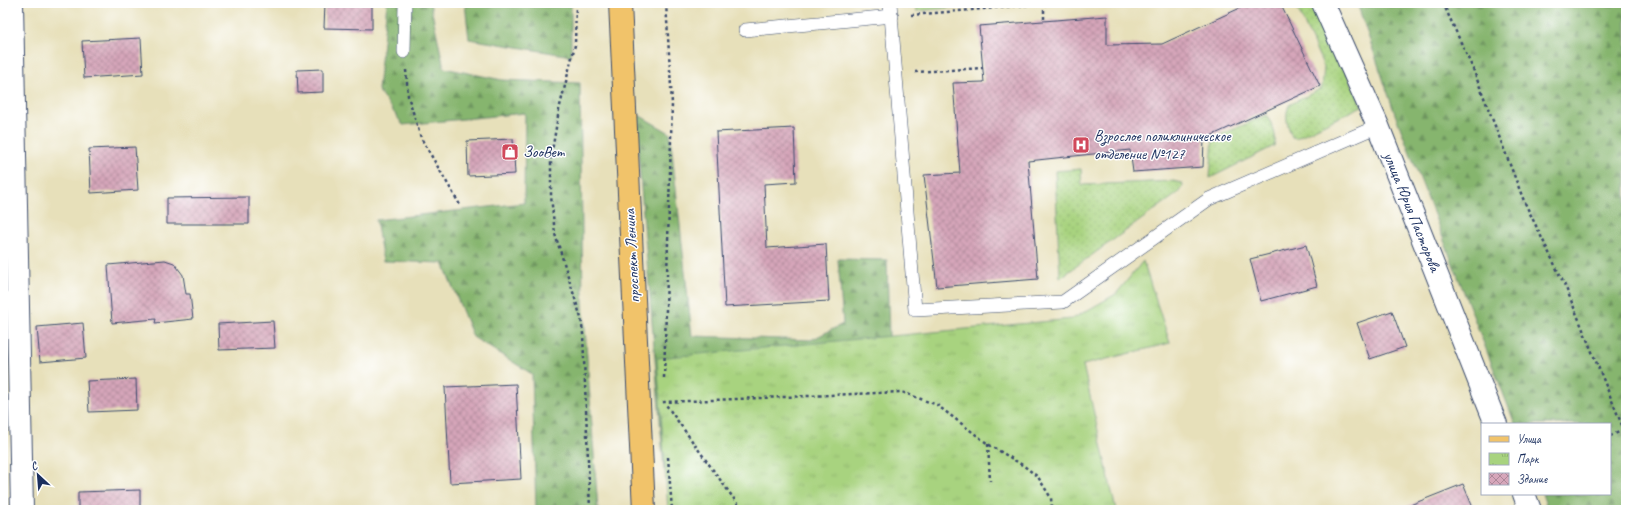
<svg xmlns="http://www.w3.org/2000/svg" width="1629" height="513" font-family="Caveat,sans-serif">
<defs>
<pattern id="grass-dots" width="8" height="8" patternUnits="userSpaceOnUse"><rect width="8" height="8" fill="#a8d37f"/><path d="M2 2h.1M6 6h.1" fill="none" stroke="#90b570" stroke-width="1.8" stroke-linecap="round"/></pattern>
<pattern id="forest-firs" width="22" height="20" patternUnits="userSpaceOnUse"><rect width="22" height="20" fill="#86b56e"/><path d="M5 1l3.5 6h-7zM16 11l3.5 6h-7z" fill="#6d945e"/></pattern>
<pattern id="park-tufts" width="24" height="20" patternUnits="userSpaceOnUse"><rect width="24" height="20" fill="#a8d37f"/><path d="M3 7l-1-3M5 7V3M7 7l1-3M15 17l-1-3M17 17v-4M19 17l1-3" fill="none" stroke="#90b570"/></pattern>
<pattern id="building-cross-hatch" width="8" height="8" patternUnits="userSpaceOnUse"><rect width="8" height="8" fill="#d6a6ba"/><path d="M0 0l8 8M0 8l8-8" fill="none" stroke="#ad889a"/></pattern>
</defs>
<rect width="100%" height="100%" fill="#fff"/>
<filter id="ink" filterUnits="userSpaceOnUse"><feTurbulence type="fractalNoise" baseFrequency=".025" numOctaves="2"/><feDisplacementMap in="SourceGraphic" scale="8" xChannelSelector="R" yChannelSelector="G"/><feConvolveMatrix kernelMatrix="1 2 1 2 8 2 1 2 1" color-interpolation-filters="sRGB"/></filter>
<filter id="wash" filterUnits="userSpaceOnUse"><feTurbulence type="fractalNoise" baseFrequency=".012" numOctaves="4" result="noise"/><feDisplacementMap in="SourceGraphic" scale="16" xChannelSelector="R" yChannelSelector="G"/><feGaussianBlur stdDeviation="0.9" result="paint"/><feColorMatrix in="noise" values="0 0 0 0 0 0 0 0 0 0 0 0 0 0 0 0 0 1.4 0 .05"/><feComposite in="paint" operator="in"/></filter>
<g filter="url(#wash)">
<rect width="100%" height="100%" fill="#e7e0ba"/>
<g fill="url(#grass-dots)" stroke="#62816e">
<path d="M915 3H983V5L916 11Z"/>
<path d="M1295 3H1315L1362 106 1296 138 1292 137C1288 126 1284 117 1289 105L1322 88 1324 67Z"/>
<path d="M1267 115C1272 126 1278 135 1274 146L1210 178 1213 138Z"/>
<path d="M1081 169 1082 185 1173 181 1182 183 1183 186 1177 194 1060 278 1055 171Z"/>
</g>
<g fill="url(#forest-firs)" stroke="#507266">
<path d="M387 3H430L444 68 502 80 580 83 583 301 598 510H536L532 374 473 337 443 263 383 261 376 220 524 203 525 113 403 125 378 90Z"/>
<path d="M465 3H571V56L469 39Z"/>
<path d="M1357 3H1626V510H1548L1542 494H1610V424H1515L1395 114Z"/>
<path d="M635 113 670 133 692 336 811 340 843 324 838 259 887 260 889 337 853 389 753 464 664 470Z"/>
</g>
<path fill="url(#park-tufts)" stroke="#62816e" d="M1143 261 1170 343 1083 365 1116 510H668L657 358 1072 319 1116 294Z"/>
<g id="blocks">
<g fill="url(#building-cross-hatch)">
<path d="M325 3H372V29L324 28Z"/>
<path d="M1251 3H1280L1320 86 1204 139 1203 167 1133 172 1130 150 1028 161 1038 279 937 287 924 175 960 173 953 83 984 82 979 26 1107 16V45L1162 44Z"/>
<path d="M141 38 143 74 84 78 82 41Z"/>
<path d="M323 69V92L298 93 297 70Z"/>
<path d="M794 128 796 182 764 184 767 248 826 244 829 301 725 307 716 132Z"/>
<path d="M513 139 515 174 468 176 467 141Z"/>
<path d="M135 147 138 190 91 193 89 149Z"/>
<path d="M249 197V224H167V198Z"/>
<path d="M1306 245 1317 286 1261 301 1250 259Z"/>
<path d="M165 260 174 263 183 275 186 294H190L193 319 155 323 156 319 112 323 108 265Z"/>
<path d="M1392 311 1405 347 1370 359 1357 323Z"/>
<path d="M273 321 275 348 219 350 218 324Z"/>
<path d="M83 323 86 358 40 362 37 327Z"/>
<path d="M136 379 137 410 89 412 87 381Z"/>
<path d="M516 384 521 479 450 483 445 387Z"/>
<path d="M1463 484 1474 510H1400V509Z"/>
<path d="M140 490V510H78V492Z"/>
</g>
</g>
</g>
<g filter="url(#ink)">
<use href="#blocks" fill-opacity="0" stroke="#3a4a6c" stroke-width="1"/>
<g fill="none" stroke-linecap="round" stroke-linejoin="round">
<g stroke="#3a4a6c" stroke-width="14">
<g id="service">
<path d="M890 3 915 310 1063 302 1209 199 1378 126"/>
<path d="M745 30 892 16"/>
<path d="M404 52 405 3"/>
</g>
</g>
<g stroke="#3a4a6c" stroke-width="24">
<g id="minor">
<path d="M12 3 22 510"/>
<path d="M1323 3 1378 126 1496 424"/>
<path d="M1524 494 1530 510"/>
</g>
</g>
<g stroke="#3a4a6c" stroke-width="24">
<path id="primary" d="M620 3 644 510"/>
</g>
<g stroke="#3a4a6c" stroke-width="2.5" stroke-dasharray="3 3" stroke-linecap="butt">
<path d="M576 3 575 45 559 110 551 157V196L555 234 581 318 583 334 590 510"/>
<path d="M1443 3 1473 69 1524 201 1566 288 1626 435"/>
<path d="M1044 4V21"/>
<path d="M911 15 1052 3"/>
<path d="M406 70 408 96 421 138 460 205"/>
<path d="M915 72 983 68"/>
<path d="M664 378 672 104 666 3"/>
<path d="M1610 436 1624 430"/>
<path d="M988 444 990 481"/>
<path d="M668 457 672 510"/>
<path d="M742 510 664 402 902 392 937 405 988 444 1024 466 1038 477 1051 498 1052 510"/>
</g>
<use href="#service" stroke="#fff" stroke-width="13"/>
<use href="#minor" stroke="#fff" stroke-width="22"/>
<use href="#primary" stroke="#f1c36a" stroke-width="22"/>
</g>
</g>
<defs>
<g id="hospital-square" transform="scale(0.9)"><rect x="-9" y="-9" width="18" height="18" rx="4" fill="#d1495b" stroke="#fff"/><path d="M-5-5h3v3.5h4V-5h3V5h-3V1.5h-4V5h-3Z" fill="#fff"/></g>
<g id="shop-square" transform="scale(0.9)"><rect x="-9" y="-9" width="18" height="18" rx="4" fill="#d1495b" stroke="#fff"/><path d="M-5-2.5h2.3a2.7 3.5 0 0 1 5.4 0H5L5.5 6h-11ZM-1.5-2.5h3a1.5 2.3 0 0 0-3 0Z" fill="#fff"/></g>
</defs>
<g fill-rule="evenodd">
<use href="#hospital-square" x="1081" y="145"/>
<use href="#shop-square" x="510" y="152"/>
</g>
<g text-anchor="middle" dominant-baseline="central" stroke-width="3" stroke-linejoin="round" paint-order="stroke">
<g font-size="16" fill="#1b2f5e" stroke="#fff" text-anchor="start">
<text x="1094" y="136">Взрослое поликлиническое<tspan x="1094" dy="18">отделение №127</tspan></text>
<text x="523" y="152">ЗооВет</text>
</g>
<g font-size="16" fill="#1b2f5e" stroke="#fff">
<text transform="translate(1412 212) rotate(68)">улица Юрия Пасторова</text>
<text transform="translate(632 256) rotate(-93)">проспект Ленина</text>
</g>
</g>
<rect width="1629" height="513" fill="none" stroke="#fff" stroke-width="16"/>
<rect x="1481" y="423" width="130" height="72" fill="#ffffff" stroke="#a4acbf"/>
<rect x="1489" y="436" width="20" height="6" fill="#f1c36a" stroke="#a4acbf"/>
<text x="1517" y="443" font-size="12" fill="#1b2f5e">Улица</text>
<rect x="1489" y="453" width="20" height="12" fill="url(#park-tufts)" stroke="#a4acbf"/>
<text x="1517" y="463" font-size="12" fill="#1b2f5e">Парк</text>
<rect x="1489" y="473" width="20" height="12" fill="url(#building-cross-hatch)" stroke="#a4acbf"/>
<text x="1517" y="483" font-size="12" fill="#1b2f5e">Здание</text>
<g transform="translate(38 475) rotate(334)" stroke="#ffffff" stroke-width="3" paint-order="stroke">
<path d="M0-3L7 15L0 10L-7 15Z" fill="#1b2f5e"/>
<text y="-6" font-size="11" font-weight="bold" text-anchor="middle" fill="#1b2f5e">С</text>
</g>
</svg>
